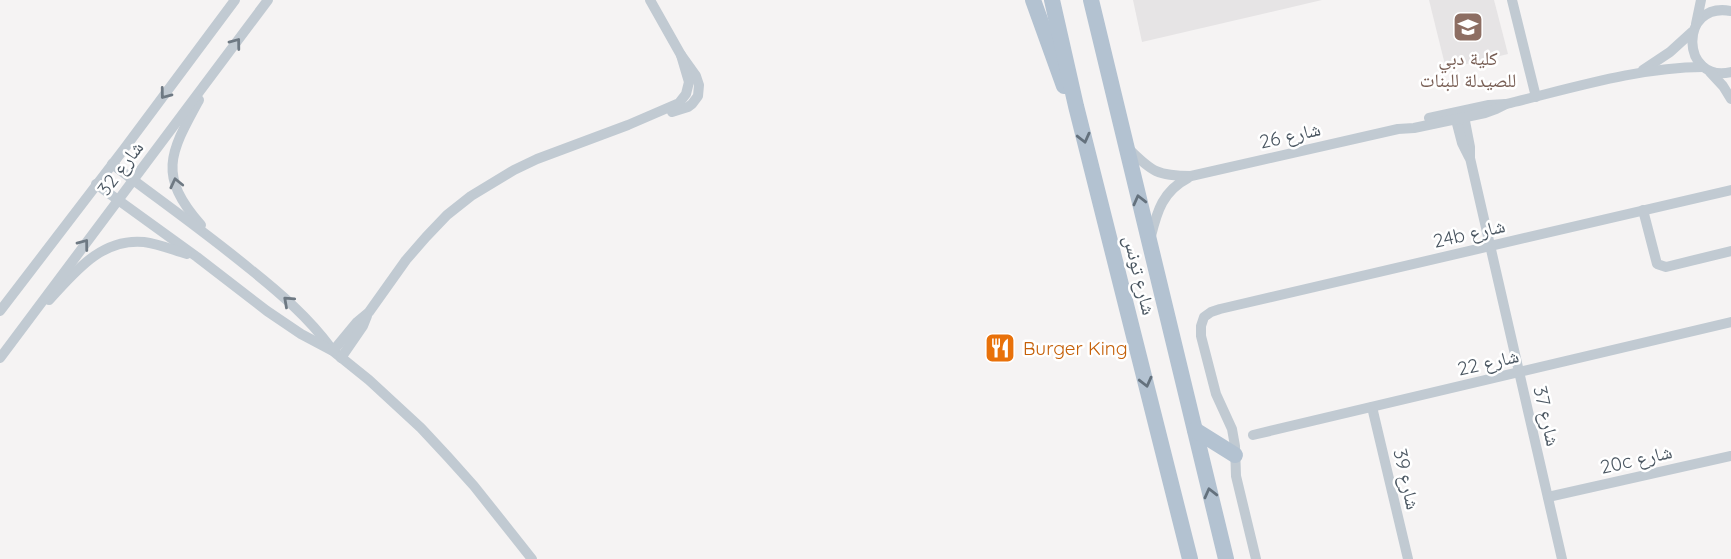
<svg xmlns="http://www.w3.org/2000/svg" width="1731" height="559" font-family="Quicksand,'Noto Naskh Arabic',sans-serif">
<rect width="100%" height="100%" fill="#f5f3f3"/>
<g fill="#e6e4e5">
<path d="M1133 0H1322L1142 42Z"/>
<path d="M1429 0H1494L1508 54 1446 69Z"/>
</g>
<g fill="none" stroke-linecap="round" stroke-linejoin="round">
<g stroke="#c1cad2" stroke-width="10">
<path d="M650 0 681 55 696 76 699 85 698 96 692 104 688 107 672 112"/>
<path d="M1512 0 1536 97"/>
<path d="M1731 11C1678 1 1681 84 1731 72"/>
<path d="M1696 24 1701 0"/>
<path d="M1643 70 1670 52 1692 32"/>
<path d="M1710 72 1723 86 1731 99"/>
<path d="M199 100C170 153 157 175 201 225"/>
<path d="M1463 111 1470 147V158L1562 559"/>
<path d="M1455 116 1462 143 1469 157"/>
<path d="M1429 118 1489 105 1506 104C1569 89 1639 67 1703 67"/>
<path d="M1129 149C1152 172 1158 176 1191 176L1398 129 1414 128 1485 113 1496 109 1506 104"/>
<path d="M112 164C158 199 205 232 250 269 280 293 308 317 331 348"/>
<path d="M96 184 197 257 267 311 301 334 333 351 369 380 421 428 448 457 474 486 532 559"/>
<path d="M1643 210 1657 264 1666 267 1731 251"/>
<path d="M1151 236C1157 211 1163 191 1188 178"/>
<path d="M49 300C75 272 101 238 144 242 159 244 173 250 187 254"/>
<path d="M0 311 124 149 235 0"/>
<path d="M333 351 357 322 369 312 406 260 426 237 447 215 471 196 514 170 537 159 628 125 679 103 686 94 689 82 681 55"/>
<path d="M0 358 268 0"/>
<path d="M341 358 363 326 367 316"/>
<path d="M1372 407 1408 559"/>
<path d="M1253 435 1731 322"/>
<path d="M1548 497 1731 456"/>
<path d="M1256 559 1236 476 1235 446 1232 429 1216 394 1201 336V326L1204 317 1211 312 1220 309 1731 190"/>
</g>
<g stroke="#b3c2d1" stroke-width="16">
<path d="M1033 0 1064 86"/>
<path d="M1052 0 1076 106 1190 559"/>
<path d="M1091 0 1226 559"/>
<path d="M1195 430 1235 455"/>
</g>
</g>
<defs><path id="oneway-chevron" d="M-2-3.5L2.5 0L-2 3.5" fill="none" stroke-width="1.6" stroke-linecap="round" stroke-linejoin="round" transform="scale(1.75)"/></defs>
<g stroke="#6e7983">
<use href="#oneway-chevron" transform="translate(236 43) rotate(-53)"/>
<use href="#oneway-chevron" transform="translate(165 94) rotate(127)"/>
<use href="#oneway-chevron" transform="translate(176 183) rotate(-103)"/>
<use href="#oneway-chevron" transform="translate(84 244) rotate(-53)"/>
<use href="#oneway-chevron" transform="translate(288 301) rotate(-138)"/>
</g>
<g stroke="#64717d">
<use href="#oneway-chevron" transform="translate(1084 138) rotate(76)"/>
<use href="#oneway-chevron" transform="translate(1139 200) rotate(-104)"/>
<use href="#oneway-chevron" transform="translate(1146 382) rotate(76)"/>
<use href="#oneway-chevron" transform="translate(1210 493) rotate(-104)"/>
</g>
<defs>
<g id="university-square" transform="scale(1.575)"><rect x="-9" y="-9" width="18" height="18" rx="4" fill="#8d6e63" stroke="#fff"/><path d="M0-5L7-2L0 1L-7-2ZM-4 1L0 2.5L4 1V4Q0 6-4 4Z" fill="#fff"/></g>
<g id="restaurant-square" transform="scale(1.575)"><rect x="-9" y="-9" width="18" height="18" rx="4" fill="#e8710a" stroke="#fff"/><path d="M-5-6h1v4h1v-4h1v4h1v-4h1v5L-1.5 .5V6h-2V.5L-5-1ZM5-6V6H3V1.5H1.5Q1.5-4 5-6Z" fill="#fff"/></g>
</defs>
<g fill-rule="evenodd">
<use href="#university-square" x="1468" y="27"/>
<use href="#restaurant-square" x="1000" y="348"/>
</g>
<g text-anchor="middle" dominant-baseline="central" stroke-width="5" stroke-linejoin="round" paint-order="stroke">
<g font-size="19" fill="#785e54" stroke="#fff">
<text x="1468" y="58">كلية دبي<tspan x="1468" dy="22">للصيدلة للبنات</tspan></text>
</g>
<g font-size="19" fill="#4a5661" stroke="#fff">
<text transform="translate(1290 135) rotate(-13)">شارع 26</text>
<text transform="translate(120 168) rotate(-53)">شارع 32</text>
<text transform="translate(1469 233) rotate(-13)">24b شارع</text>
<text transform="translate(1140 275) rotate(76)">شارع تونس</text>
<text transform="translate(1488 362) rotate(-13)">شارع 22</text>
<text transform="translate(1547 416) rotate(77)">شارع 37</text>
<text transform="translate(1636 459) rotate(-13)">20c شارع</text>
<text transform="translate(1407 479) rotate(77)">شارع 39</text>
</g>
<g font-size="19" fill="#c56008" stroke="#fff" text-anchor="start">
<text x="1023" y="348">Burger King</text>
</g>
</g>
</svg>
